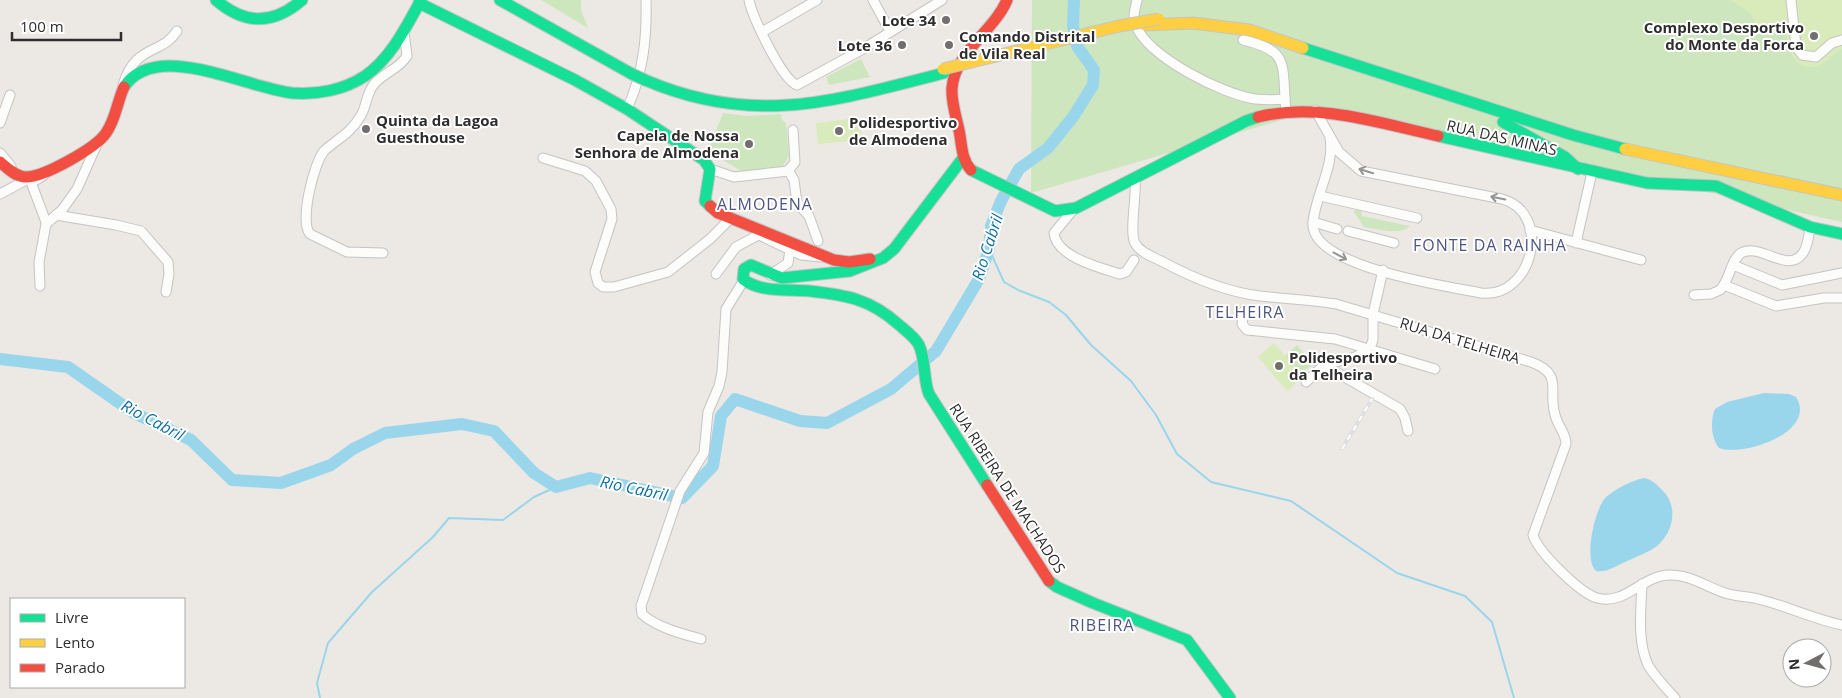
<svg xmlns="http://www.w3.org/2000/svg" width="1842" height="698" font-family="'Open Sans',sans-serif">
<rect width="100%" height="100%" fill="#ece8e4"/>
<g fill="#cee6be">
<path d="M541 0H581V10L588 28Z"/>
<path d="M1032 0H1842V222L1327 107 1031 193Z"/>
<path d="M861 59 870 77 829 85 826 77Z"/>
<path d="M723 113 749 116 781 114 782 120 786 123 789 156 781 169 741 171 708 151Z"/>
<path d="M1356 208 1361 209 1362 216 1410 226C1401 236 1377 229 1364 227L1354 212Z"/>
<path d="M1297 345 1313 364 1301 374 1285 356Z"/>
</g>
<g fill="#d9eabb">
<path d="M1731 0H1842V49L1819 66C1792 72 1788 49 1786 28L1762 29 1756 24 1752 15Z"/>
<path d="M859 118 862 140 818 144 816 123Z"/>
<path d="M1274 343 1303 377 1287 391 1258 357Z"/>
</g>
<g fill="#99d6ec">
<path d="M1764 393 1789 394 1796 397C1818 432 1743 457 1719 448 1711 438 1710 421 1715 409L1727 402Z"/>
<path d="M1644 478C1652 479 1658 486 1663 491 1679 507 1673 533 1657 546 1648 553 1635 557 1625 562 1616 566 1606 573 1596 571 1583 559 1595 508 1606 497 1615 489 1633 480 1644 478Z"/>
</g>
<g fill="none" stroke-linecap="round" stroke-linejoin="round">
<g stroke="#99d6ec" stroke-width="2">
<path d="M989 249 1004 282 1018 290 1049 302 1066 315 1091 345 1131 381 1156 415 1177 454 1211 482 1291 501 1397 573 1465 596 1492 622 1514 698"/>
<path d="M320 698 317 683 328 643 372 592 433 537 449 518 503 520 534 497 556 487"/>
</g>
<path stroke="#99d6ec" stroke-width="12" d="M0 359 68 367 134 413 191 440 232 480 281 483 331 465 353 449 385 433 462 424 494 431 534 473 556 487 590 478 682 498 713 466 721 416 735 399 800 421 827 423 891 389 936 351 979 279 989 249 991 226 1001 201 1019 169 1048 148 1073 117 1093 85 1094 70 1077 46 1073 25 1074 0"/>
<g stroke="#c5c4c5" stroke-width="11">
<g id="street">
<path d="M749 0C752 16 782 80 797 85L863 49 942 0"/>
<path d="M873 0 890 31"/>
<path d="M1137 0C1135 9 1132 18 1136 26 1150 58 1222 94 1255 99 1265 100 1275 100 1285 99L1286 111"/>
<path d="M1791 0 1796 46 1802 55 1816 57 1832 43 1842 40"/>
<path d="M762 32 817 0"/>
<path d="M1243 40C1285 50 1283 59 1285 99"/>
<path d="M123 85C135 44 162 55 177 31"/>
<path d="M627 109C643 74 647 39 646 0"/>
<path d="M1315 110 1339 152 1361 171 1502 199C1553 213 1533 299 1481 293 1447 286 1310 267 1313 223 1315 195 1335 166 1330 138"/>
<path d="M0 123 10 95"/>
<path d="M0 153 11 166"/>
<path d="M543 158 585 171 596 181 611 209 612 219 595 272 598 283 603 287H614L668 272 710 239 730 219"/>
<path d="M710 169 734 177 788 171 795 162 793 130"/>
<path d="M788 170 794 180 797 203 809 216 818 241"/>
<path d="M44 175 33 182 32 185 46 222"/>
<path d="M1135 178C1137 196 1129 232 1135 243 1140 253 1154 257 1163 262 1193 278 1226 292 1260 296 1286 299 1311 300 1336 304L1531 362C1566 375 1546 392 1556 418 1559 428 1566 433 1566 444L1533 535C1538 552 1580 593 1597 598 1626 606 1643 574 1671 575 1690 575 1707 587 1725 593 1737 597 1750 596 1762 600 1789 607 1814 619 1842 625"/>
<path d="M0 194 32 177"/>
<path d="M1320 196 1417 218"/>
<path d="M1073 210 1054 233C1056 257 1101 268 1120 274L1126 272 1134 260"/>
<path d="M56 215 116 225 141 231 168 262 169 274 166 292"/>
<path d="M1313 222 1337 229"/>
<path d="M1530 230 1641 260"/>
<path d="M1348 231 1394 243"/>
<path d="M759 235 801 255 821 257"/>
<path d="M1576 243 1592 172"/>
<path d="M383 253 347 252 310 234C299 222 314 163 324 151 337 139 350 134 360 117 367 107 366 92 375 83 385 72 399 69 407 56L404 32"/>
<path d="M1733 265 1782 285 1842 273"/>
<path d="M716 274 736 247 762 233"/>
<path d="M770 275 788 263 790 250"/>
<path d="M1724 285 1776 306 1824 298H1842"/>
<path d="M40 286 39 262 46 224 62 210 77 189 98 142"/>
<path d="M1694 295 1711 294 1720 290C1730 280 1730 261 1741 253 1760 242 1788 275 1803 253 1808 246 1809 235 1810 227"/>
<path d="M1244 311 1242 324 1247 330 1335 339 1435 369"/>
<path d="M1324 365 1400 409 1405 418 1408 431"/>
<path d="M1306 382 1324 365 1355 357 1370 348 1373 340V314L1383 270"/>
<path d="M1642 584C1641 610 1637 641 1648 665 1655 677 1666 688 1675 698"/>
<path d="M701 639C682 634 656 627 642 614L641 606 680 491 704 453 708 412 719 386 722 372 726 309 744 280"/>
</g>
</g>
<g stroke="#c5c4c5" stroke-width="13">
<g id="fast">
<path d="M216 0C245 25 273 25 302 0"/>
<path d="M500 0 632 74"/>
<path d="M419 3 575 80 627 109 704 160 710 169 705 201 710 206"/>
<path d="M1303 48 1573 135 1625 149"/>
<path d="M645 80C755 127 834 101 944 73"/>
<path d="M124 87C156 39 246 88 292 93 317 95 344 90 365 76 391 58 406 27 421 0"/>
<path d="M1503 122 1565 157 1578 169"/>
<path d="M1438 136 1647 183 1716 186 1810 227 1842 234"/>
<path d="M963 158 894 249 883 258 850 271 782 278 751 265 744 269 743 279C760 293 789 289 810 291 846 295 870 299 898 324 905 330 915 337 919 345 926 360 923 379 929 394L987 485"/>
<path d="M971 170 1055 211 1076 208 1246 121 1258 117"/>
<path d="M1049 581 1057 587 1093 603 1187 640 1230 698"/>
</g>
</g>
<g stroke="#c5c4c5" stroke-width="13">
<g id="slow">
<path d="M1145 25 1193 23 1249 30 1303 48"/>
<path d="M1625 149 1842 195"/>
</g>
</g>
<g stroke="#c5c4c5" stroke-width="13">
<g id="jam">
<path d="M1258 117C1318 102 1379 123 1438 136"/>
<path d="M0 162C7 168 16 177 26 177 44 177 96 148 106 133 116 119 117 102 124 87"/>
<path d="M971 170C961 159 962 144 959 130 956 116 951 102 952 88 955 52 994 31 1007 0"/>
<path d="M710 206 718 213 834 260 849 262 870 259"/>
<path d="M987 485 1049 581"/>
</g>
</g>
<use href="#street" stroke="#fcfcfb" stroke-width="9"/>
<use href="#fast" stroke="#16e098" stroke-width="11"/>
<use href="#slow" stroke="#ffcf43" stroke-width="11"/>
<use href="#jam" stroke="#f24e42" stroke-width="11"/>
<g stroke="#dfdfe1" stroke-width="4">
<path id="rail" d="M1342 449 1372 399"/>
</g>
<use href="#rail" stroke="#fff" stroke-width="2" stroke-dasharray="5.5" stroke-linecap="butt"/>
<g stroke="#c6c5c4" stroke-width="13" stroke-linecap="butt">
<path id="fast-bridge" d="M632 74 645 80"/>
</g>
<g stroke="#c6c5c4" stroke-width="13" stroke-linecap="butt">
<path id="slow-bridge" d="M943 69 1119 26 1159 19"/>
</g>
<use href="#fast-bridge" stroke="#16e098" stroke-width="11"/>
<use href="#slow-bridge" stroke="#ffcf43" stroke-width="11"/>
</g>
<defs><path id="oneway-shaft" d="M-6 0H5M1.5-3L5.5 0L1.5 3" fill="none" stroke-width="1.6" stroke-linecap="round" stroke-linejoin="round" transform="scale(1.25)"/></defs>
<g stroke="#959594">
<use href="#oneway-shaft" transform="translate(1366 171) rotate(-163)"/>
<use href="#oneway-shaft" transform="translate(1498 198) rotate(-168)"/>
<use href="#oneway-shaft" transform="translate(1340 256) rotate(28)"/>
</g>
<g fill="#706f6e" stroke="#fff" stroke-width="2">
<circle cx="946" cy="20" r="5"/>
<circle cx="1814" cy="36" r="5"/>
<circle cx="902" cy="45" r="5"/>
<circle cx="949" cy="45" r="5"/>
<circle cx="366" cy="129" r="5"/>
<circle cx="839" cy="131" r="5"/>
<circle cx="749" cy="144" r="5"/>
<circle cx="1279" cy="366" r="5"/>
</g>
<g text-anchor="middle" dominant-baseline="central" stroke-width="4" stroke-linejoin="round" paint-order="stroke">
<g font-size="15" font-weight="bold" fill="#2e2e2e" stroke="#fff" text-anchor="end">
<text x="936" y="20">Lote 34</text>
<text x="1804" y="27">Complexo Desportivo<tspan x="1804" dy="17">do Monte da Forca</tspan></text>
<text x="959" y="36" text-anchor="start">Comando Distrital<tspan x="959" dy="17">de Vila Real</tspan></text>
<text x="892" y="45">Lote 36</text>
<text x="376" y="120" text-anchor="start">Quinta da Lagoa<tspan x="376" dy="17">Guesthouse</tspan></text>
<text x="849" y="122" text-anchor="start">Polidesportivo<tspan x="849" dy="17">de Almodena</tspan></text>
<text x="739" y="135">Capela de Nossa<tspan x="739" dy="17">Senhora de Almodena</tspan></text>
<text x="1289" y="357" text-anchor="start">Polidesportivo<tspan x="1289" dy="17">da Telheira</tspan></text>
</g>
<g font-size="15" fill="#2e2e2e" stroke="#fff">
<text transform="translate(1502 137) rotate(13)">RUA DAS MINAS</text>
<text transform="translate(1460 340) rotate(17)">RUA DA TELHEIRA</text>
<text transform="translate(1008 488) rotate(57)">RUA RIBEIRA DE MACHADOS</text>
</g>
<g font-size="16" letter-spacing="1" fill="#4d5680" stroke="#fff">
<text x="765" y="204">ALMODENA</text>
<text x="1490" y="245">FONTE DA RAINHA</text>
<text x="1245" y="312">TELHEIRA</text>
<text x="1102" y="625">RIBEIRA</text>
</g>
<g font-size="16" font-style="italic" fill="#0d6fa3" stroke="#fff">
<text transform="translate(987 247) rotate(-72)">Rio Cabril</text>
<text transform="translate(153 420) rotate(28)">Rio Cabril</text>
<text transform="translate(634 488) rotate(12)">Rio Cabril</text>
</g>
</g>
<rect x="10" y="598" width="175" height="90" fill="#ffffff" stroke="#ababab"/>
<rect x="20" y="614" width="25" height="8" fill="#16e098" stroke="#ababab"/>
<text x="55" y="623" font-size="15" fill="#2e2e2e">Livre</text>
<rect x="20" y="639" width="25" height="8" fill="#ffcf43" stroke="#ababab"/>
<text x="55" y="648" font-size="15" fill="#2e2e2e">Lento</text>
<rect x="20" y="664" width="25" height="8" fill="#f24e42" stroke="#ababab"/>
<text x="55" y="673" font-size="15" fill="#2e2e2e">Parado</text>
<g transform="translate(1807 663) rotate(264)"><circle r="24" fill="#ffffff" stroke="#ababab"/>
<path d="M0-4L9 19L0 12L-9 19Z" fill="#706f6e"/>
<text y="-8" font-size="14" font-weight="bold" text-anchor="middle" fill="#2e2e2e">N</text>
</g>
<path d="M12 32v8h109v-8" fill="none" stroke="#2e2e2e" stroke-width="2.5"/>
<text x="20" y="32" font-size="15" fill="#2e2e2e" stroke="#ffffff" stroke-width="4" paint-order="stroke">100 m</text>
</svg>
